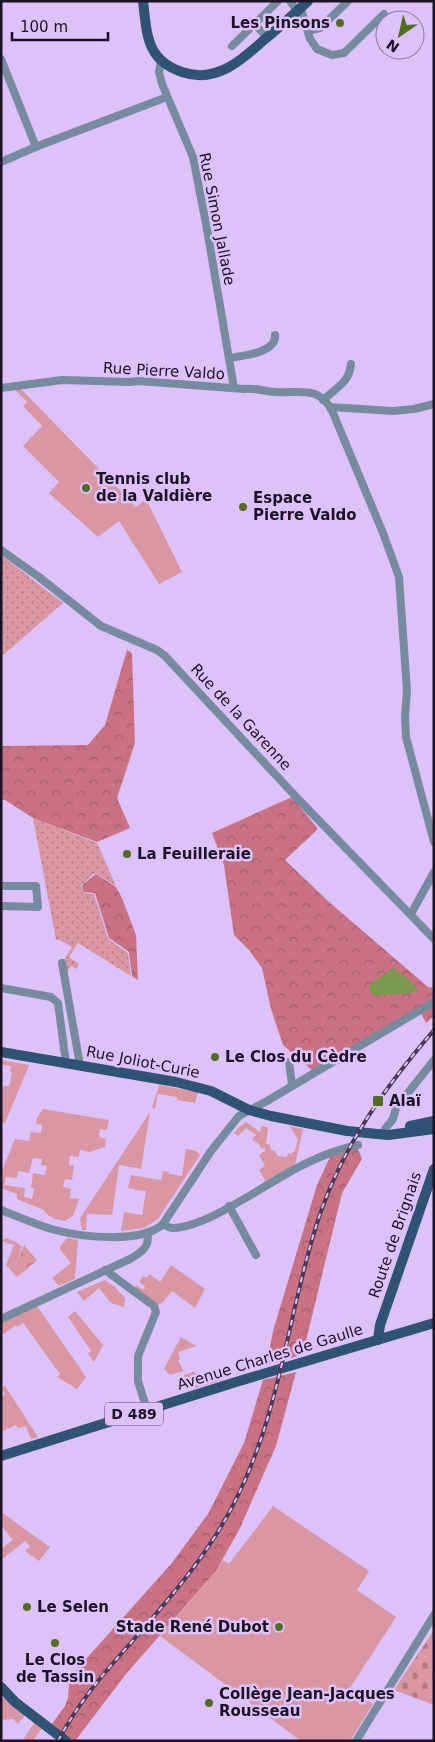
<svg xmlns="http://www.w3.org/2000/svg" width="435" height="1742" font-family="'DejaVu Sans',sans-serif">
<defs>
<pattern id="grass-dots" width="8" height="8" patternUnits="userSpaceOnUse" patternTransform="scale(1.25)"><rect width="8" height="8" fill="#d997a3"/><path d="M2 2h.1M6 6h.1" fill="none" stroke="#af7a85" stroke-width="1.8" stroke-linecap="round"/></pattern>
<pattern id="forest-crowns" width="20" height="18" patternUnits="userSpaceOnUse" patternTransform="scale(1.25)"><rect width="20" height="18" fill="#c97284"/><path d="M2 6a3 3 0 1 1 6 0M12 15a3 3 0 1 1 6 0" fill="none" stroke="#a35c6c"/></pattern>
<pattern id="cemetery-stones" width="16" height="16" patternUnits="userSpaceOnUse" patternTransform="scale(1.25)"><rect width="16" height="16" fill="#d997a3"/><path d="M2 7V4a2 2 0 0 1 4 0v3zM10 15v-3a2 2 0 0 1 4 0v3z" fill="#af7a85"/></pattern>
<pattern id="park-crowns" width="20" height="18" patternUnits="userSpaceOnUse" patternTransform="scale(1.25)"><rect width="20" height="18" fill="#d997a3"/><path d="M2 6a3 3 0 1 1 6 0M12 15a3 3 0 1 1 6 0" fill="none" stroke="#af7a85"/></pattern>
</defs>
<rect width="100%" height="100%" fill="#ddc1f9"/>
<g fill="url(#grass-dots)">
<path d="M1 555 63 603 1 657Z"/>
<path d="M33 818 97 843 116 886 95 873 81 885 83 893 94 894 108 939 128 953 131 976 78 943 69 957 79 964 76 969 71 966 67 973 64 960 72 947 60 940H56Z"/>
<path d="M218 1370 222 1373 223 1380 191 1389 183 1382 184 1375 194 1372 198 1376Z"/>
</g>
<g fill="url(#forest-crowns)">
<path d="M127 650 132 653 135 743 117 798 130 828 97 842 33 818 5 800H1V746L88 745 105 725Z"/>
<path d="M292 797 318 829 285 860 329 902 428 987 434 988V1016L426 1023 418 1008 313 1071 283 1045 271 1009 262 968 249 950 234 935 224 865 212 833Z"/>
<path d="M96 874 116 887 122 898 136 935 138 980 132 976 129 952 109 938 95 893 83 892 82 885Z"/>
<path d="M357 1147 362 1159 342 1193 304 1349 301 1355 267 1365 273 1331 317 1185 330 1157Z"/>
<path d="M296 1372 276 1446 240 1528 216 1571 126 1674 75 1741H73L52 1724 65 1706 68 1698 69 1683 78 1668 171 1564 208 1514 244 1443 263 1380Z"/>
</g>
<path fill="url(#cemetery-stones)" d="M434 1630V1705L394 1690Z"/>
<path fill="url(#park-crowns)" d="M24 1245 37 1260 26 1270 16 1264Z"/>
<g fill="#d997a3" fill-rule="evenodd">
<path d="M21 389 136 507 146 499 182 572 159 584 119 521 98 537 49 493 59 482 23 446 42 426 23 406 27 402 15 390Z"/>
<path d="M1 1060 29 1065 5 1123 1 1121V1088L4 1086H9L12 1073 10 1072 11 1066 1 1065Z"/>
<path d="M159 1085 198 1092 195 1103 177 1100V1097L158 1094 155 1109 152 1108Z"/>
<path d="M43 1109 109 1120 107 1130 100 1129 99 1137 106 1139 105 1147 89 1152 80 1150 79 1157 70 1156 69 1165 74 1166 72 1180 65 1179 63 1187 71 1189 70 1198 79 1199 73 1216 65 1221C57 1220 47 1217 44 1210L17 1199V1194L1 1188V1173L15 1139 29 1141 31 1132 41 1133 42 1125 36 1124 37 1118ZM33 1158 42 1159 41 1165 47 1166 45 1175 33 1173 31 1188 34 1189 32 1199 24 1197 25 1188 4 1185 6 1177 17 1178 18 1171 29 1173Z"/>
<path d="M150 1112 141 1169 119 1165 112 1215 87 1214 86 1230H82L80 1218Z"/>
<path d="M246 1122 260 1132 262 1126 268 1127 266 1144 270 1145 271 1150 275 1151 278 1156 287 1157 288 1153 291 1154 295 1151 298 1139 289 1126 303 1129 295 1165 266 1182 259 1170 265 1166 259 1155 265 1151V1148L262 1149 258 1143 252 1140 256 1135 246 1128 238 1136 234 1133 239 1127Z"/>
<path d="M186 1149 197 1151 200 1155 158 1219 144 1228 121 1231 124 1212 142 1215 146 1191 135 1190 134 1189 128 1188 131 1175 161 1180 163 1171 169 1172V1174L182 1176Z"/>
<path d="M6 1238 16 1242 22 1247 16 1264 26 1270 17 1277 6 1265 14 1245 1 1241Z"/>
<path d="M67 1238 78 1240 75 1279 59 1286 52 1278 71 1263 59 1248Z"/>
<path d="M171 1265 205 1289 195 1308 172 1291 163 1302 158 1305 135 1288 136 1285 143 1290 145 1286 139 1282 143 1276 147 1278 149 1274 160 1282Z"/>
<path d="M105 1280 115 1287 125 1298 124 1307 111 1303 99 1288 84 1301 77 1292Z"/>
<path d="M37 1306 86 1377 77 1389 57 1377 60 1374 23 1323 17 1327 16 1325 4 1334 1 1333V1322Z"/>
<path d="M75 1311 103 1345 94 1362 88 1354 91 1351 68 1317Z"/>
<path d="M181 1337 196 1346 178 1352 180 1359 178 1360 183 1371 170 1375 164 1369Z"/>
<path d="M5 1386 38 1437 31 1439 26 1426 18 1428 16 1425 1 1432V1397L5 1394 1 1389Z"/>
<path d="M273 1506 369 1571 357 1590 396 1617 350 1688 373 1704 350 1741H301L160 1636 216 1571 223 1560 229 1564Z"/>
<path d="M1 1512 50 1547 39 1561 25 1551 30 1547 25 1541 1 1560V1549L13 1540 1 1525Z"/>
<path d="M4 1697 26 1714 18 1724 13 1719 1 1720 2 1699Z"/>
<path d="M35 1722 42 1728 33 1741H22Z"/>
</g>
<path fill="#7b9a4d" d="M393 968 406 977 419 991 405 994 373 995 369 990 370 984Z"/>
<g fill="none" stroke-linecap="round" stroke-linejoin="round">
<g stroke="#778b9e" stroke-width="8">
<path d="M290 1 297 11"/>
<path d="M300 9 302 12 310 39 317 49 332 55 344 53 384 14"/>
<path d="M254 23 267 38"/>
<path d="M308 31 320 28 348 1"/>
<path d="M232 46 278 1"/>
<path d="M1 59 36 147"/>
<path d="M161 61 159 72 162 84 193 157 207 229 234 388"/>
<path d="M1 162 38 146 167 97"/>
<path d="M229 358C242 356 277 353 275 335"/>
<path d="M1 388 62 380 129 382 139 381 244 389C256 388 264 391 275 392 299 394 320 384 333 413L383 533 399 577 407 691 405 716 406 737 434 842"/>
<path d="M323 400C337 387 349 383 351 364"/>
<path d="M330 407 393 411 414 409 434 404"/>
<path d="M1 550 39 577 101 626 157 650 165 656 299 800 434 939"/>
<path d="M1 886H36L38 907 1 906"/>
<path d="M411 914 434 872"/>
<path d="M62 963 80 1065"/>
<path d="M1 988 51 997 58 1003 66 1063"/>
<path d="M289 1062 292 1085"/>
<path d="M385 1129 393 1119 396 1108 434 1060"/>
<path d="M229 1206 256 1255"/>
<path d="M1 1210C19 1217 37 1225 55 1230 81 1237 142 1244 163 1224L211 1151 239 1116 267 1101 434 1002"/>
<path d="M163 1224C166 1226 169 1228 173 1228 210 1227 271 1179 307 1163 323 1155 340 1149 358 1145"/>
<path d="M105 1270 154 1306 156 1312 138 1356V1381L147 1410"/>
<path d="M1 1319 130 1259C140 1253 151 1247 147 1233"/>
<path d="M356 1741 434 1615"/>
</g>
<g stroke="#2e5374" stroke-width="10">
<path d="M143 1C147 34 146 60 182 72 216 84 242 60 265 39 280 27 294 14 308 1"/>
<path d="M1 1052 176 1082 211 1091 249 1110 271 1116 347 1131 388 1135 434 1129"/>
<path d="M410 1126 434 1121"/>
<path d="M378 1340 380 1325 434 1169"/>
<path d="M1 1456 236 1382 434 1323"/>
<path d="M1 1687 15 1702 66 1741"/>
</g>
<g stroke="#493b57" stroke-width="4">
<path id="rail" d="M58 1741C77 1705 102 1675 129 1645 170 1598 212 1551 239 1493 282 1405 289 1306 320 1214 344 1144 386 1086 434 1030"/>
</g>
<use href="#rail" stroke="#ddc1f9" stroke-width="2" stroke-dasharray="5.5" stroke-linecap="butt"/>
</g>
<g fill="#516d21" stroke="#ddc1f9" stroke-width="2">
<circle cx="340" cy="23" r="5"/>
<circle cx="86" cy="488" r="5"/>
<circle cx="243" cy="507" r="5"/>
<circle cx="127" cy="854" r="5"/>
<circle cx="215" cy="1057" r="5"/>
<rect x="372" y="1095" width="12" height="12" rx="2.5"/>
<circle cx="27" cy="1607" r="5"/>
<circle cx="279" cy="1627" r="5"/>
<circle cx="55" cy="1643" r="5"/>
<circle cx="209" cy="1703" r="5"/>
</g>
<g text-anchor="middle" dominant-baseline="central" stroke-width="5" stroke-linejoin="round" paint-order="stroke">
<rect fill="#ddc1f9" stroke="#574766" stroke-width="1" x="105" y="1402.5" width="58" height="23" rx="4"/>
<g font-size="14" font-weight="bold" fill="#1d1327">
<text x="134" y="1414">D 489</text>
</g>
<g font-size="15" font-weight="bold" fill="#1d1327" stroke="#ddc1f9" text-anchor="start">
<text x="330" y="23" text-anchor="end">Les Pinsons</text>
<text x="96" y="479">Tennis club<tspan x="96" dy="17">de la Valdière</tspan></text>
<text x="253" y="498">Espace<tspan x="253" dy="17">Pierre Valdo</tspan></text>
<text x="137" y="854">La Feuilleraie</text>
<text x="225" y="1057">Le Clos du Cèdre</text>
<text x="389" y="1101">Alaï</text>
<text x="37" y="1607">Le Selen</text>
<text x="269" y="1627" text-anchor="end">Stade René Dubot</text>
<text x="55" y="1660" text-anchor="middle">Le Clos<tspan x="55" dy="17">de Tassin</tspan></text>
<text x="219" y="1694">Collège Jean-Jacques<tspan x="219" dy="17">Rousseau</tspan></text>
</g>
<g font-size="15" fill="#1d1327" stroke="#ddc1f9">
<text transform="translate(217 219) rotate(79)">Rue Simon Jallade</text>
<text transform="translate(164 371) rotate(3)">Rue Pierre Valdo</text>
<text transform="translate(241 717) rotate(47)">Rue de la Garenne</text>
<text transform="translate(143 1062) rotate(11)">Rue Joliot-Curie</text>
<text transform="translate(395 1235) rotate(-71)">Route de Brignais</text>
<text transform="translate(270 1357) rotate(-17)">Avenue Charles de Gaulle</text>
</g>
</g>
<rect width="435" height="1742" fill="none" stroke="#1d1327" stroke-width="5"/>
<g transform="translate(400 35) rotate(214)"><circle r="24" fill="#ddc1f9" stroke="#907ba5"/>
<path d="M0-4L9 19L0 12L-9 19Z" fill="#516d21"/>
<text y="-8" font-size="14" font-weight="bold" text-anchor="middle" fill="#1d1327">N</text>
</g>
<path d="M12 32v8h96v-8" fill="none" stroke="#1d1327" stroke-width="2.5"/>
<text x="20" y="32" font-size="15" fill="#1d1327" stroke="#ddc1f9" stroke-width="4" paint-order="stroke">100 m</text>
</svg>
